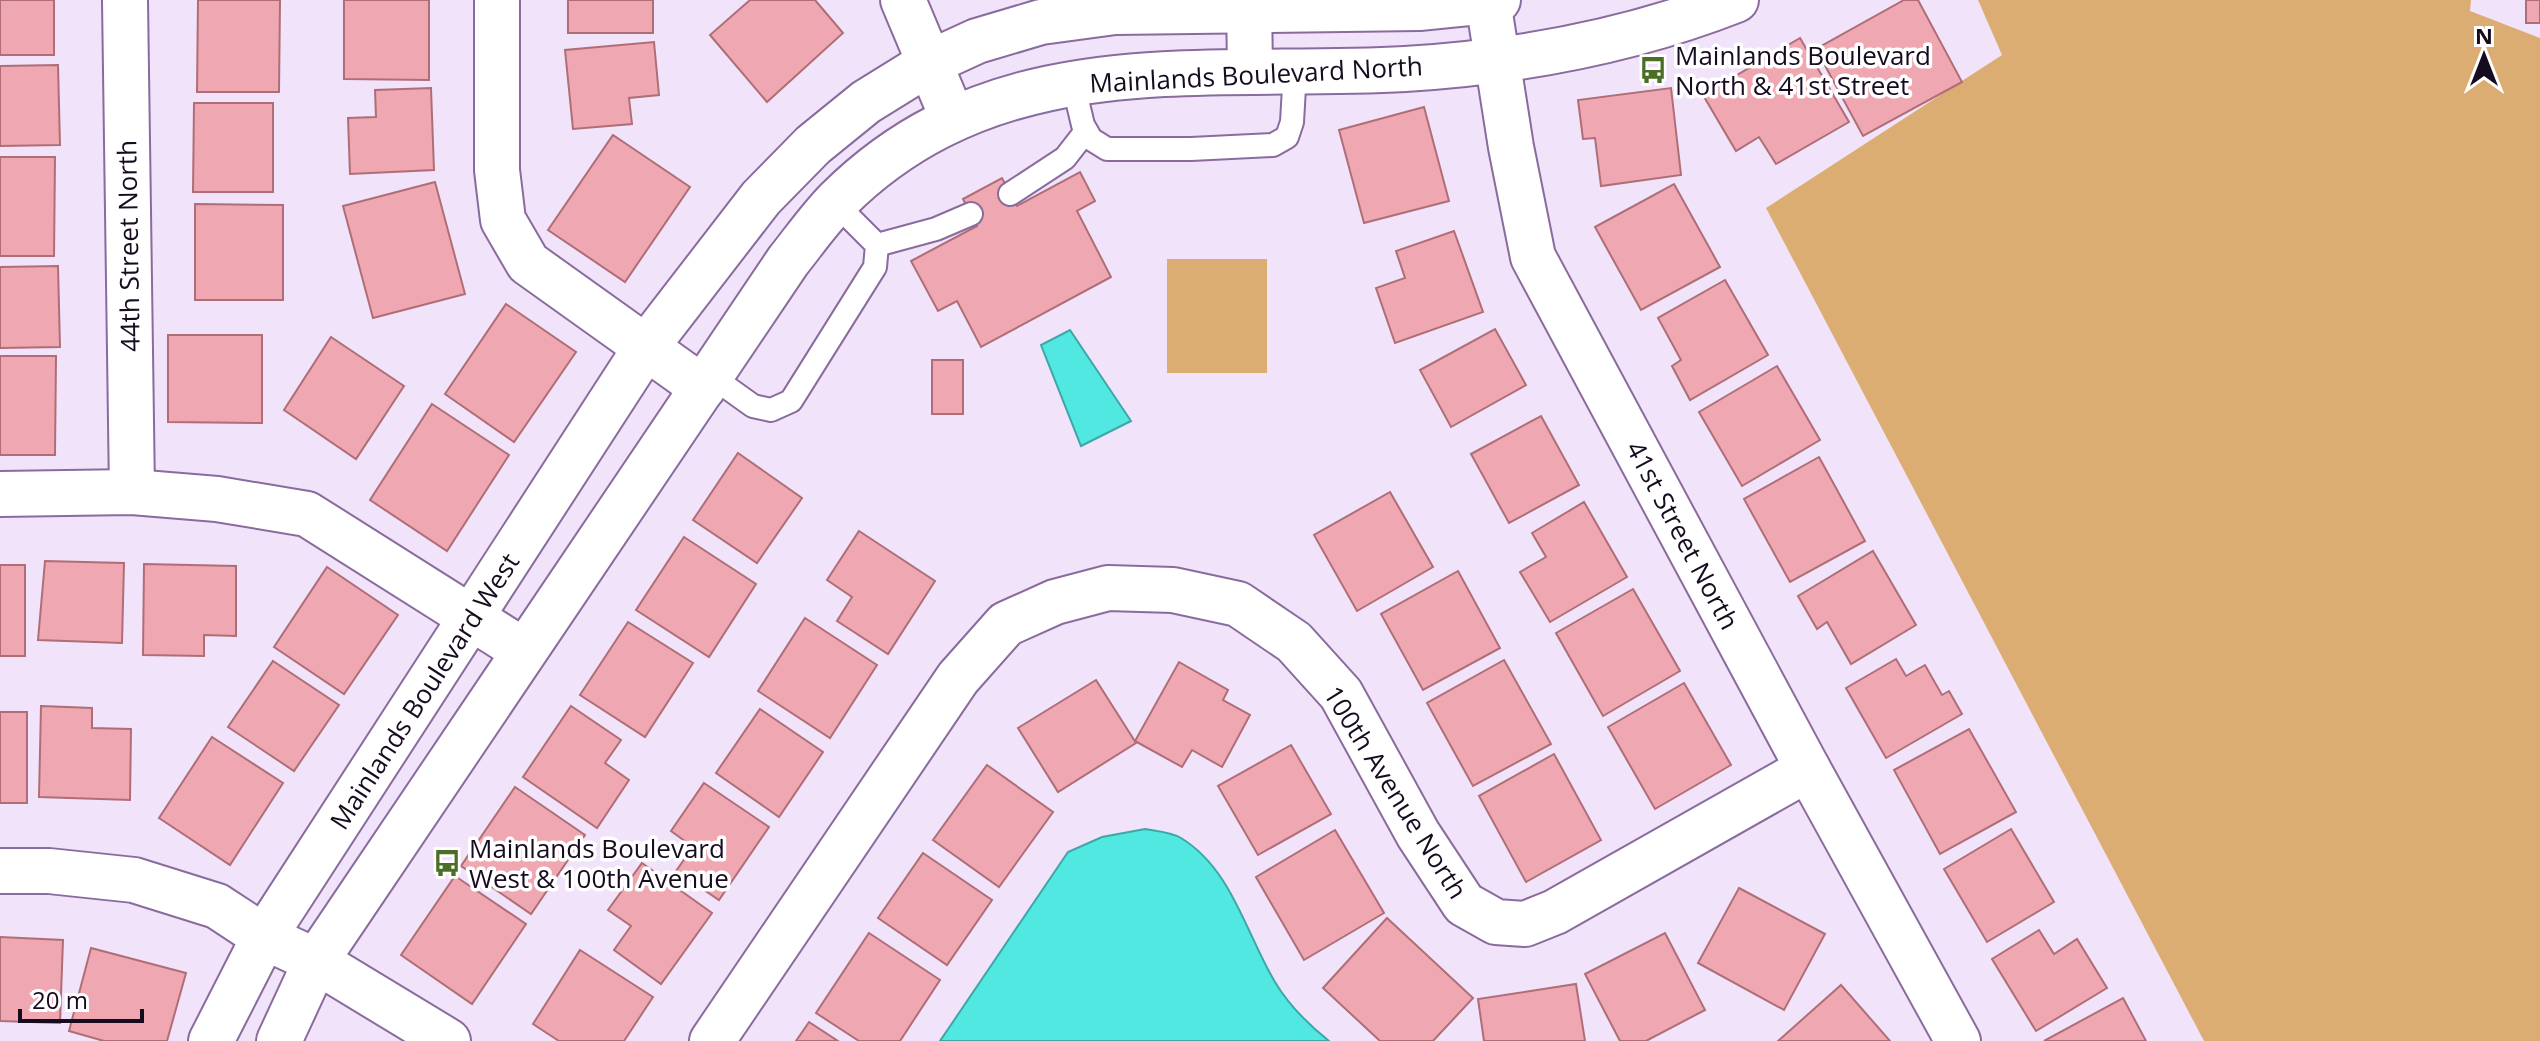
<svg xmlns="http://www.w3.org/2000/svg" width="2540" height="1041" font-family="'Open Sans',sans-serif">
<rect width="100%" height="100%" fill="#f1e3fa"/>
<g fill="#dcad73">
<path d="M1978 0H2471L2470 11 2540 38V1041H2204L1766 208 2002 55Z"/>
<rect x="1167" y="259" width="100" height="114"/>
</g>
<g fill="#50e8e1" stroke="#3fa6a7" stroke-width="2">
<path d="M1070 330 1131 421 1081 446 1041 345Z"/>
<path d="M1145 829C1156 831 1171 832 1181 838 1232 869 1246 934 1275 982 1288 1004 1309 1025 1329 1041H940L1068 852 1102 837Z"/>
</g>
<g fill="#efa8b1" stroke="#af6e77" stroke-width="2">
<rect x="0" y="0" width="54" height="55"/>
<path d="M198 0H280L279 92H197Z"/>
<path d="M344 0H429V80L344 79Z"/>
<rect x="568" y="0" width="85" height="33"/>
<path d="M750 0H815L843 33 767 102 710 35Z"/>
<path d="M1904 0H1918L1962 82 1863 136 1816 49Z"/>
<rect x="2526" y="0" width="14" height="23"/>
<path d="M1800 38 1849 122 1776 164 1759 137 1736 151 1703 95Z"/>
<path d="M654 42 659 95 629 98 632 124 573 129 565 50Z"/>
<path d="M58 65 60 145 0 146V66Z"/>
<path d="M431 88 434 170 350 174 348 118 376 117 375 90Z"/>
<path d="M1671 88 1681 175 1601 186 1595 138 1583 139 1578 100Z"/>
<path d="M194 103H273V192H193Z"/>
<path d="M1424 107 1449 201 1364 223 1339 130Z"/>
<path d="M613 135 690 187 625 282 548 230Z"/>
<path d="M0 157H55L54 256H0Z"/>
<path d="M1080 172 1095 201 1077 211 1111 277 981 347 957 301 938 311 911 261 977 226 963 199 1002 178 1017 206Z"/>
<path d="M435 182 465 294 373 318 343 206Z"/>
<path d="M1674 184 1720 267 1641 310 1595 227Z"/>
<path d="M195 204 283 205V300H195Z"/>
<path d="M1454 231 1483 312 1395 343 1376 288 1405 278 1396 251Z"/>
<path d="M58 266 60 347 0 348V267Z"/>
<path d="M1725 280 1768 355 1690 400 1672 366 1681 360 1658 318Z"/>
<path d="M506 304 576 352 514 442 445 394Z"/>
<path d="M1495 329 1526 385 1451 427 1420 370Z"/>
<path d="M168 335H262V423L168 422Z"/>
<path d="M331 337 404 386 356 459 284 410Z"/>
<path d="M0 356H56L55 455H0Z"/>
<rect x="932" y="360" width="31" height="54"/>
<path d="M1777 366 1820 440 1742 486 1699 412Z"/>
<path d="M432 404 509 455 447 551 370 500Z"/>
<path d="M1541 416 1579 485 1509 523 1471 454Z"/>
<path d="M738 453 802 498 757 563 693 520Z"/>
<path d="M1819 457 1865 541 1790 582 1744 499Z"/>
<path d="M1390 492 1433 567 1357 611 1314 535Z"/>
<path d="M1584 502 1627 577 1550 622 1520 572 1546 557 1532 533Z"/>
<path d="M859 531 935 581 888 654 837 621 852 597 827 580Z"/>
<path d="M684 537 756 584 709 657 636 610Z"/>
<path d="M1873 551 1916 625 1851 664 1827 622 1817 629 1798 596Z"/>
<path d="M45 561 124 563 122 643 38 640Z"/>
<path d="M144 564 236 566V636L204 635V656L143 655Z"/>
<rect x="0" y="565" width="25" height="91"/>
<path d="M327 567 398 615 344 694 274 647Z"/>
<path d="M1458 571 1500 648 1423 690 1381 614Z"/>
<path d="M1633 589 1680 671 1603 716 1556 633Z"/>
<path d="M805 618 877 665 830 738 758 691Z"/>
<path d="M628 622 693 663 645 737 580 695Z"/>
<path d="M1896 659 1906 676 1925 665 1942 695 1949 691 1962 714 1886 758 1846 688Z"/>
<path d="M1504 660 1551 744 1473 786 1427 703Z"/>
<path d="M273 661 339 705 294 771 228 727Z"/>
<path d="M1179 662 1228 690 1223 700 1250 715 1222 767 1192 750 1182 767 1135 741Z"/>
<path d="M1096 680 1136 743 1058 792 1018 728Z"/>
<path d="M1684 683 1731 765 1655 809 1608 727Z"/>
<path d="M41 706 92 708V728L131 729 130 800 39 797Z"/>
<path d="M571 706 621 740 605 763 629 780 597 828 523 777Z"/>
<path d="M760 709 823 752 779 817 716 773Z"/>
<rect x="0" y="712" width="27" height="91"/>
<path d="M1969 729 2016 812 1940 854 1894 770Z"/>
<path d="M212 737 283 783 230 865 159 818Z"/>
<path d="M1291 745 1331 814 1258 855 1218 786Z"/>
<path d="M1554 754 1601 840 1526 882 1479 796Z"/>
<path d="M987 765 1053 812 999 887 933 840Z"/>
<path d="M704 783 769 827 719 900 676 871 693 847 671 831Z"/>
<path d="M515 787 585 835 531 914 461 866Z"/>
<path d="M2011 829 2054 902 1987 942 1944 869Z"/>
<path d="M1335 830 1384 913 1304 960 1256 877Z"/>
<path d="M923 853 992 900 947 965 878 918Z"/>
<path d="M642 863 712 913 661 984 614 950 631 926 608 910Z"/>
<path d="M455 876 526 924 472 1004 401 955Z"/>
<path d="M1739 888 1825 934 1784 1010 1698 963Z"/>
<path d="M1387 918 1473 998 1433 1041H1380L1323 988Z"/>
<path d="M2039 930 2054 954 2077 939 2107 988 2036 1031 1992 959Z"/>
<path d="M869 933 940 980 900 1041H859L816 1013Z"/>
<path d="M1665 933 1705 1010 1646 1041H1620L1585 974Z"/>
<path d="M0 937 63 940 60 1023 0 1021Z"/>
<path d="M91 948 186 973 167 1041H104L69 1031Z"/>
<path d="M580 950 653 997 624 1041H559L533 1024Z"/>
<path d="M1576 984 1585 1041H1484L1478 999Z"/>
<path d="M1841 985 1890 1041H1778Z"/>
<path d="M2123 998 2146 1041H2044Z"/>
<path d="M809 1022 838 1041H796Z"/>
</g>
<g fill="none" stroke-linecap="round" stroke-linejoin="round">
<g stroke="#896b9e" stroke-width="26">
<g id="service">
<path d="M1073 83 1083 125 1091 139 1107 149H1191L1273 145 1287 137 1292 122 1295 70"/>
<path d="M1010 194 1065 158 1086 131"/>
<path d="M877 245 936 229 971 214"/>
<path d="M711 376 753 406 771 410 791 401 875 267 877 245 835 203"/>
</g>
</g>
<g stroke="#896b9e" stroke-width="48">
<g id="minor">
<path d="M125 0 132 492"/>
<path d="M497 0V170L503 220 528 263 703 388"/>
<path d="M903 0 953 119"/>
<path d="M1249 0 1250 71"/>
<path d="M1488 1 1511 147 1533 257 1808 769 1958 1041"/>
<path d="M0 494 132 492 217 499 307 514 524 651"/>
<path d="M0 871H49L134 880 217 906 264 937 316 961 448 1041"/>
<path d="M712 1041 958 678 1006 624 1055 602 1108 588 1173 590 1238 604 1294 642 1341 694 1418 834 1464 904 1496 922 1525 924 1555 912 1808 769"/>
</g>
</g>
<g stroke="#896b9e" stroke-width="48">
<g id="tertiary">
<path d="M211 1041 264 937 646 347 761 198 813 145 866 102 929 63 977 41 1041 22 1115 12 1419 8 1498 0"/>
<path d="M279 1041 316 961 788 261C804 241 820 218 838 200 998 41 1203 80 1405 69 1520 62 1629 42 1736 0"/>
</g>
</g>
<use href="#service" stroke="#fff" stroke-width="22"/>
<use href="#minor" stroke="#fff" stroke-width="44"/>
<use href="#tertiary" stroke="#fff" stroke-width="44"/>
</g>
<defs>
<g id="bus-bare" transform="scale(2.16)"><path d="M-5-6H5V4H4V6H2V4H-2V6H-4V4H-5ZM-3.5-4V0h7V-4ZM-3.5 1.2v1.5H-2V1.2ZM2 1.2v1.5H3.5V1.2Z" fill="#4b6e26" stroke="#fff" stroke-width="2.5" paint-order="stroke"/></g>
</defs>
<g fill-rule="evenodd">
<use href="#bus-bare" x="1653" y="70"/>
<use href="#bus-bare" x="447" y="863"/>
</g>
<g text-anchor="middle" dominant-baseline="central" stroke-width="7" stroke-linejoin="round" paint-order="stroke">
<g font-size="26" fill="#170b1f" stroke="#fff" text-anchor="start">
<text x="1675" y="55">Mainlands Boulevard<tspan x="1675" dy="30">North &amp; 41st Street</tspan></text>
<text x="469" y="848">Mainlands Boulevard<tspan x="469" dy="30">West &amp; 100th Avenue</tspan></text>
</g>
<g font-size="26" fill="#170b1f" stroke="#fff">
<text transform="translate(1256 74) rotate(-3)">Mainlands Boulevard North</text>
<text transform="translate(128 246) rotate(-91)">44th Street North</text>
<text transform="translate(1683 535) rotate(62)">41st Street North</text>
<text transform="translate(424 691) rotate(-57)">Mainlands Boulevard West</text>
<text transform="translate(1396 792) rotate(58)">100th Avenue North</text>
</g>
</g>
<g transform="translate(2484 56)" stroke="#ffffff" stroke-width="6" paint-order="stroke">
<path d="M0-6L14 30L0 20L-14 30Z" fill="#170b1f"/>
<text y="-12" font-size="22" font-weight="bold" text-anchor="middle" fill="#170b1f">N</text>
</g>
<path d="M20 1009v12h122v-12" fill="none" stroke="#170b1f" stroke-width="4"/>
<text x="32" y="1009" font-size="24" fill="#170b1f" stroke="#ffffff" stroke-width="6" paint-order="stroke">20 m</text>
</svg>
